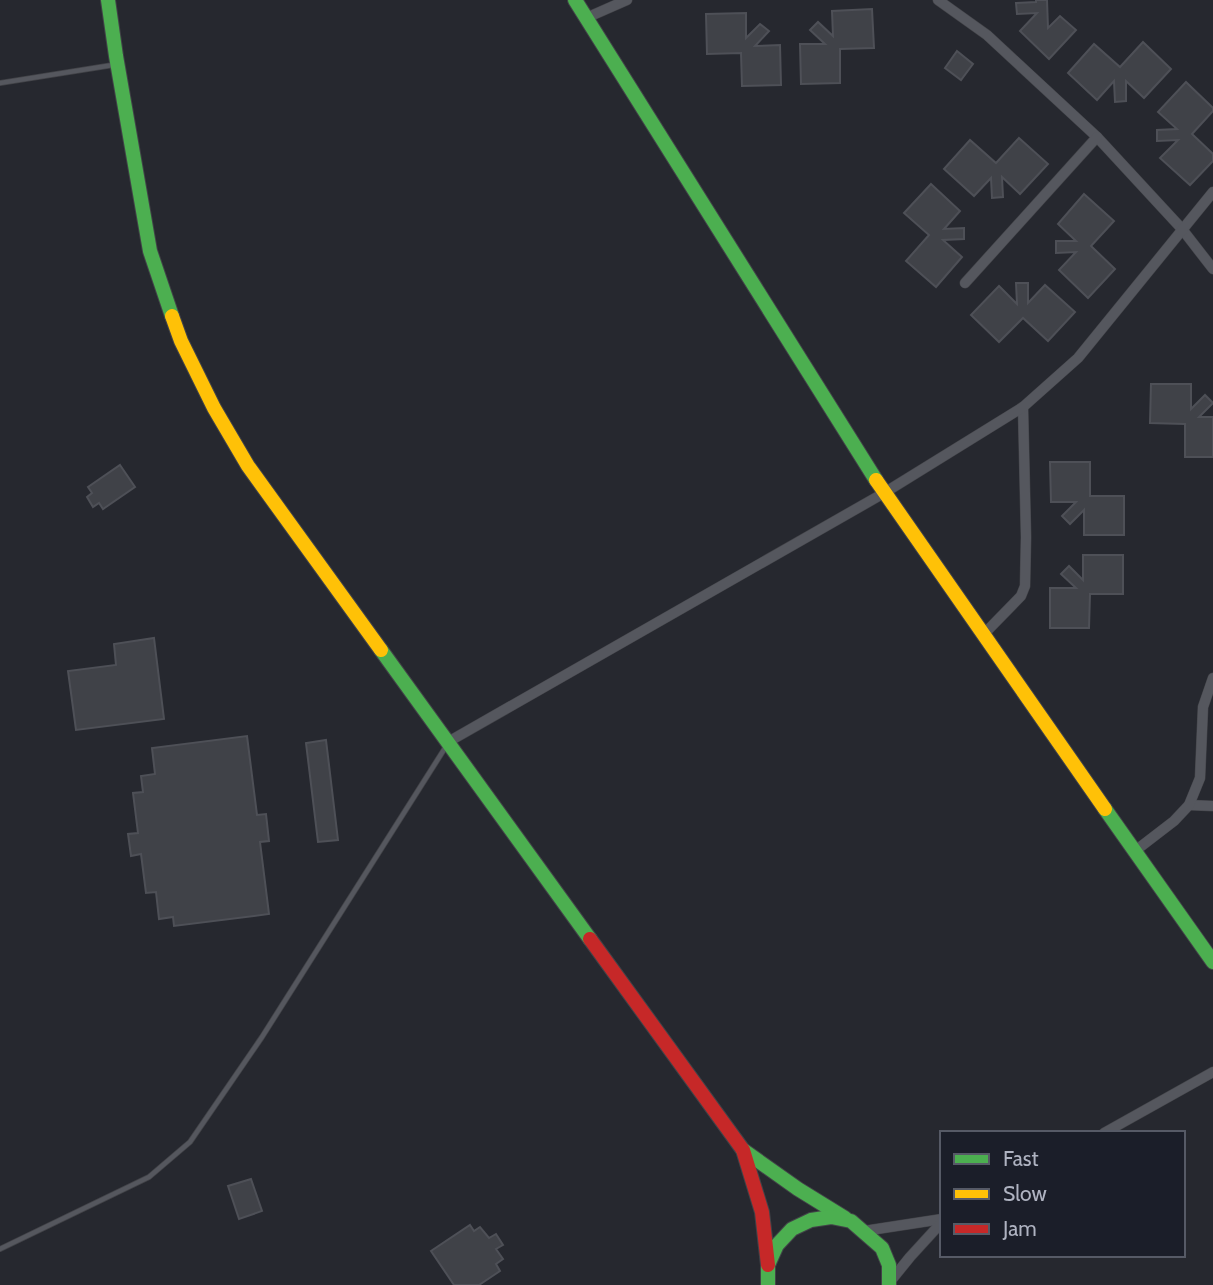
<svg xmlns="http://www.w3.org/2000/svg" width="1213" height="1285" font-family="Cabin,sans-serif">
<rect width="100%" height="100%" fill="#26282f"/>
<g fill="#404248" stroke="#4e5057" stroke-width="2">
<path d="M1036 0H1047L1048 28 1060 16 1076 30 1049 59 1020 31 1037 13 1017 14 1016 3 1036 2Z"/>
<path d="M872 9 874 48 840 49V83L801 84 800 44H825L810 30 818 22 833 36 832 11Z"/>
<path d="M746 13V38L760 24 769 31 755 46 780 45 781 85 742 86 741 53 707 54 706 14Z"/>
<path d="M1143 42 1171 69 1144 98 1126 81V101L1115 102 1114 81 1097 100 1068 73 1094 44 1120 67Z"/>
<path d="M957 51 973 64 961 80 945 68Z"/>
<path d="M1186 82 1213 108V111L1192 134 1213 154V161L1190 185 1160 158 1178 140 1157 141V130L1177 129 1158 112Z"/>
<path d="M1019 138 1048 164 1020 194 1002 177 1003 197 992 198 991 178 974 196 944 169 970 140 996 163Z"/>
<path d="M931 184 960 211 944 229 964 228V239L943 240 962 257 936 287 906 261 929 235 904 213Z"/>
<path d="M1084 194 1114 221 1091 246 1115 269 1088 298 1059 270 1076 252 1056 253V241H1076L1058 224Z"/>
<path d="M1016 283H1028V303L1045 285 1075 312 1048 341 1023 318 999 342 971 315 999 286 1017 304Z"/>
<path d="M1151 384H1191V409L1205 395 1213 403 1199 417H1213V457H1185V424L1150 423Z"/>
<path d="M1050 462H1090V496H1124V535H1084V510L1070 524 1062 516 1076 502H1051Z"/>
<path d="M120 465 135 487 103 509 99 503 93 507 87 497 92 493 88 487Z"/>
<path d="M1083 555H1123V594H1090L1089 628H1050V588H1076L1061 574 1069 566 1083 580Z"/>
<path d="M154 638 164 719 76 730 68 671 116 665 114 644Z"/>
<path d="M247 736 257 815 266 814 269 841 260 842 269 914 174 926 173 917 159 919 156 892 146 893 141 854 131 856 128 834 138 833 133 793 143 792 141 776 155 774 152 748Z"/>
<path d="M326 740 338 840 318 842 306 743Z"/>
<path d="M251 1179 262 1211 239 1219 228 1186Z"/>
<path d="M470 1225 474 1231 480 1227 489 1238 496 1234 503 1245 496 1249 503 1259 496 1264 500 1271 479 1285H454L431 1251Z"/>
</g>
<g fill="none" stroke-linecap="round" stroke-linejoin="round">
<g stroke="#424348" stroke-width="6">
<g id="lane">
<path d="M0 83 113 65"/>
<path d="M0 1249 149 1177 190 1142 262 1037 445 748"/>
</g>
</g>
<g stroke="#424348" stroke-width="11">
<g id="street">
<path d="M938 0 987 35 1097 137 1182 229 1213 269"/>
<path d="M586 18 627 0"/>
<path d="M965 283 1097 137"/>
<path d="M983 635 1021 596 1025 586 1026 537 1023 407"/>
<path d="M448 742 884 493 1023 407 1078 358 1213 192"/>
<path d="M1189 805 1213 806"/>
<path d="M1135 851 1174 821 1189 805 1200 778 1203 707 1213 678"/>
<path d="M1104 1133 1213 1072"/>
<path d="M864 1231 942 1219"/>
<path d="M889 1283 910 1257 942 1222"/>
</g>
</g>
<g stroke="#424348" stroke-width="16">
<g id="fast">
<path d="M108 0 116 56 150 251 172 316"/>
<path d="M575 0 876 480"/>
<path d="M381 650 590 939"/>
<path d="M1105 809 1213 962"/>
<path d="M743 1150 798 1189 845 1218"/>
<path d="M768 1285V1265L777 1245 792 1229 811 1220 831 1217 851 1221 882 1248 889 1265V1285"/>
</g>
</g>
<g stroke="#424348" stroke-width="16">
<g id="slow">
<path d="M172 316 181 341 214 408 248 466 381 650"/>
<path d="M876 480 1105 809"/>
</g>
</g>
<g stroke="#424348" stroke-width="16">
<path id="jam" d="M590 939 743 1150 762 1212 768 1265"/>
</g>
<use href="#lane" stroke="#55575e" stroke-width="4.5"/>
<use href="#street" stroke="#55575e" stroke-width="10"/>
<use href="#fast" stroke="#4caf50" stroke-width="14"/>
<use href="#slow" stroke="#ffc107" stroke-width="14"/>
<use href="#jam" stroke="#c62828" stroke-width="14"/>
</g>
<rect x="940" y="1131" width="245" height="126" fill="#1b1e29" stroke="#565a66" stroke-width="2"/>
<rect x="954" y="1154" width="35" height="10" fill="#4caf50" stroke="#565a66" stroke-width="2"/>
<text x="1003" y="1166" font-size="21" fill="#afb3c1">Fast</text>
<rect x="954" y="1189" width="35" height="10" fill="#ffc107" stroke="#565a66" stroke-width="2"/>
<text x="1003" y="1201" font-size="21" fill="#afb3c1">Slow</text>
<rect x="954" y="1224" width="35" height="10" fill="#c62828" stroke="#565a66" stroke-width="2"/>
<text x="1003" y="1236" font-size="21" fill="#afb3c1">Jam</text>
</svg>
